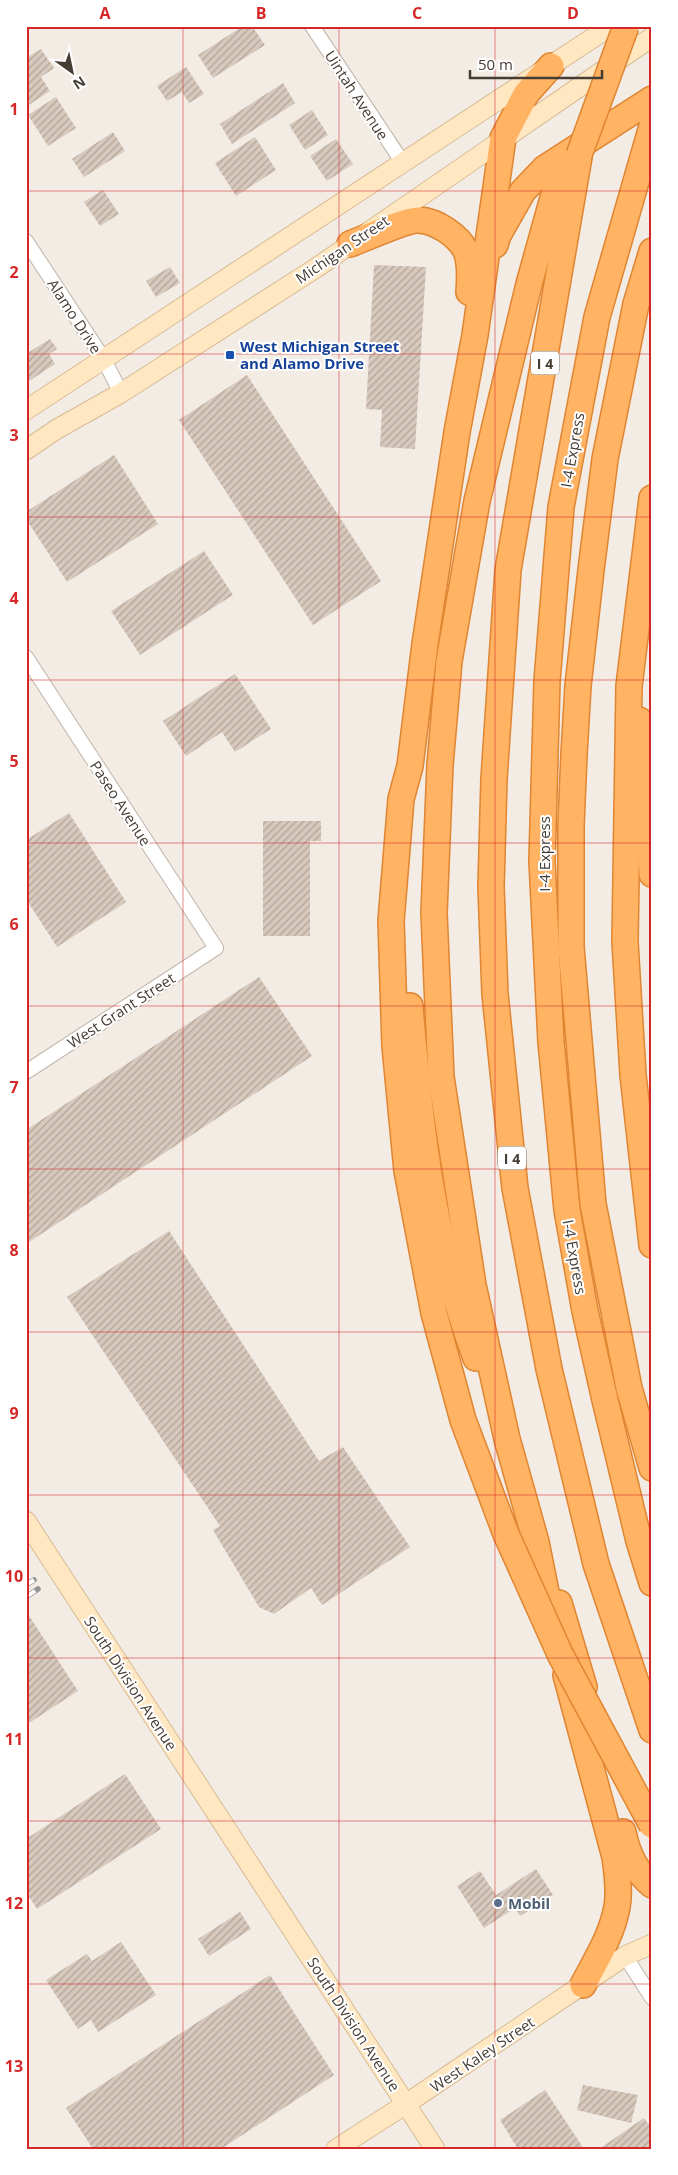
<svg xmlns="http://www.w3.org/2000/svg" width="678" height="2175" font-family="'Open Sans',sans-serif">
<defs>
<pattern id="building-hatch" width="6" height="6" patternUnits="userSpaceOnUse" patternTransform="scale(1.25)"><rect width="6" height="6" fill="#d8c9bd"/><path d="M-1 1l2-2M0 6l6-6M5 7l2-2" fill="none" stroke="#b1a49a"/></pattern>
</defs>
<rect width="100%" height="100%" fill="#f3ece5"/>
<g fill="url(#building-hatch)">
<path d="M243 26H252L265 45 213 78 198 55Z"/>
<path d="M41 49 54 68 41 77 50 91 26 107V58Z"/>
<path d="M186 67 204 94 189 103 182 92 167 101 157 86Z"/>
<path d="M283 83 295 103 232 144 220 124Z"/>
<path d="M56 97 76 128 48 146 28 115Z"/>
<path d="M312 110 328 135 305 150 289 125Z"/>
<path d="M113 132 125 151 84 177 72 159Z"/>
<path d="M255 137 276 170 236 196 215 163Z"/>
<path d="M336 139 353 164 327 181 310 156Z"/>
<path d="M103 190 119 214 100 226 84 202Z"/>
<path d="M374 265 426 267 415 449 380 447 382 410 366 409Z"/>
<path d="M170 267 180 283 156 297 146 281Z"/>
<path d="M50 339 57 349 49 354 55 364 26 383V354Z"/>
<path d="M247 375 381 581 313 625 179 420Z"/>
<path d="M114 455 158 524 67 582 26 519V512Z"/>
<path d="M204 551 233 595 140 655 111 611Z"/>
<path d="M235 674 271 729 235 752 222 732 186 756 163 721Z"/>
<path d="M69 813 126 902 57 947 26 899V840Z"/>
<path d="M263 821H321V841H310V936H263Z"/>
<path d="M259 977 312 1056 26 1244V1130Z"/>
<path d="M169 1231 319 1461 343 1447 410 1547 322 1605 311 1588 274 1614 259 1607 213 1530 220 1526 67 1297Z"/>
<path d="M26 1611 78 1691 26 1725Z"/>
<path d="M125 1774 161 1829 37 1909 26 1892V1839Z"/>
<path d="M536 1869 553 1895 520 1916 515 1908 484 1928 457 1886 480 1871 496 1895Z"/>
<path d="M240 1912 251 1929 209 1956 198 1939Z"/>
<path d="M121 1942 156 1995 98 2032 91 2020 78 2029 46 1980 87 1954 92 1961Z"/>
<path d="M270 1975 334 2075 221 2149H93L66 2108Z"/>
<path d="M583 2085 638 2095 631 2123 577 2110Z"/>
<path d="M545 2090 584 2149H518L500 2120Z"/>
<path d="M644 2118 652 2129V2149H599Z"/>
</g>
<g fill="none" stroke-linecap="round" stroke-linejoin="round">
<g stroke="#c1b5aa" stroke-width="16">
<g id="street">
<path d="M312 26 403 163"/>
<path d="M26 241 103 358 121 393"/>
<path d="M26 657 216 948 26 1072"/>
<path d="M625 1956 652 1998"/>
</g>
</g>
<g stroke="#d7bc95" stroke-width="21">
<g id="secondary">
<path d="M26 410 611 26"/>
<path d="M26 450 57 429 121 393 316 268 652 37"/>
<path d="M26 1521 435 2149"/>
<path d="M336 2149 406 2104 625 1956 652 1944"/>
</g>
</g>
<g stroke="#e08531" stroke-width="28">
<g id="highway">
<path d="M652 126 597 317 561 507 547 681 542 861 551 1042 567 1210 585 1311 605 1400 639 1541 652 1583"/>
<path d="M579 157 508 570 494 779 491 887 495 994 515 1188 549 1369 596 1564 652 1730"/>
<path d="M350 244C363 239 408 219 419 220 436 221 458 235 466 251 471 263 470 279 469 292"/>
<path d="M495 245 498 235 523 191 545 168 652 99"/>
<path d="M652 251 636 304 605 459 591 570 578 686 574 754 571 826V947L593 1204 629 1388 652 1468"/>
<path d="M652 498 629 686 625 942 633 1075 652 1245"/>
<path d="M639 720 645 741 652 874"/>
<path d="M410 1006C420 1126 433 1244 476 1358"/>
<path d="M506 1534 463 1420 434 1313 407 1171 395 1046 391 921 401 799 410 766 425 644 457 432 475 335 503 138 526 94 551 66"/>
<path d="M559 1603 584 1687"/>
<path d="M553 1627 536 1542 507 1439 473 1285 441 1077 434 913 440 765 449 661 477 501 529 284 558 180 579 155"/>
<path d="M566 1675 615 1857C617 1873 620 1890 617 1907 612 1935 596 1960 583 1985"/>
<path d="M623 1832C627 1853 635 1871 652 1885"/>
</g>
</g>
<use href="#street" stroke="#fff" stroke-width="14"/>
<use href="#secondary" stroke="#ffe7c2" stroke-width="19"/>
<use href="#highway" stroke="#ffb363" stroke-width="25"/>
<g stroke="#959595" stroke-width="5.5">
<g id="rail">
<path d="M26 1585 34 1580"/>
<path d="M26 1597 38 1589"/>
</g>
</g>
<use href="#rail" stroke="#fff" stroke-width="4" stroke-dasharray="11" stroke-linecap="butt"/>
<g stroke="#e08531" stroke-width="28" stroke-linecap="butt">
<g id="highway-bridge">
<path d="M579 155 626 26"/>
<path d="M506 1534 560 1654 652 1825"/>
</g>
</g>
<use href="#highway-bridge" stroke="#ffb363" stroke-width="25"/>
</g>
<path fill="none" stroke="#d62828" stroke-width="1" stroke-opacity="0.55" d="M183 26V2149M339 26V2149M495 26V2149M26 191H652M26 354H652M26 517H652M26 680H652M26 843H652M26 1006H652M26 1169H652M26 1332H652M26 1495H652M26 1658H652M26 1821H652M26 1984H652"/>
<rect fill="#1a4fb4" stroke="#fff" stroke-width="2" x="225" y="350" width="10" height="10" rx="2.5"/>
<circle fill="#5c6f8a" stroke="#fff" stroke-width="2" cx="498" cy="1903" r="5"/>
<g text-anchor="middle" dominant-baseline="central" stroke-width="4" stroke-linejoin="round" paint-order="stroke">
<g fill="#fff" stroke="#7d7671" stroke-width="1">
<rect x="531" y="351.5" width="28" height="23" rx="4"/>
<rect x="498" y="1146.5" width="28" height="23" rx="4"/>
</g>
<g font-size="14" font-weight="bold" fill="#453c34">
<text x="545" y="363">I 4</text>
<text x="512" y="1158">I 4</text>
</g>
<g font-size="15" fill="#453c34" stroke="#fff">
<text transform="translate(357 95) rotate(57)">Uintah Avenue</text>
<text transform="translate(342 249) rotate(-34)">Michigan Street</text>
<text transform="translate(75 316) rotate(57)">Alamo Drive</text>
<text transform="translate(572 450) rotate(-80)">I-4 Express</text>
<text transform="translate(121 803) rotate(57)">Paseo Avenue</text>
<text transform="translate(544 854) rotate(-90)">I-4 Express</text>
<text transform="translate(121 1010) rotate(-33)">West Grant Street</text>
<text transform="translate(575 1257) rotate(80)">I-4 Express</text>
<text transform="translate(131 1683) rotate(57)">South Division Avenue</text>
<text transform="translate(354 2024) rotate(57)">South Division Avenue</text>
<text transform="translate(482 2054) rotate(-34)">West Kaley Street</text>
</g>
<g font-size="15" font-weight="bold" fill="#164399" stroke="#fff" text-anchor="start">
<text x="240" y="346">West Michigan Street<tspan x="240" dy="17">and Alamo Drive</tspan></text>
</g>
<g font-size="15" font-weight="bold" fill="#4e5e75" stroke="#fff" text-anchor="start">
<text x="508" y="1903">Mobil</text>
</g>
</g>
<rect width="678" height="2175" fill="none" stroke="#ffffff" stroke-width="55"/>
<g transform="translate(72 72) rotate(147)" stroke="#ffffff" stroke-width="4" paint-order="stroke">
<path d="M0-4L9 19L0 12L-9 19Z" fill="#453c34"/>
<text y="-8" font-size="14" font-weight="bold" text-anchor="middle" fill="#453c34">N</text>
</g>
<path d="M470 70v8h132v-8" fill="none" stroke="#453c34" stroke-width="2.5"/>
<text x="478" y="70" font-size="15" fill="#453c34" stroke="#ffffff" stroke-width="4" paint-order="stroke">50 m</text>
<rect x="28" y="28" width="622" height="2120" fill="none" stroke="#d62828" stroke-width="2"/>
<g font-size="16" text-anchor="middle" font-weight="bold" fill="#d62828">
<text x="105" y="19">A</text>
<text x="261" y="19">B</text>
<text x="417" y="19">C</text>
<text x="573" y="19">D</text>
<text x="14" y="115">1</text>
<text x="14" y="278">2</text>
<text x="14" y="441">3</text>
<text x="14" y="604">4</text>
<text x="14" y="767">5</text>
<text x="14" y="930">6</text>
<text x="14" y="1093">7</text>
<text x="14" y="1256">8</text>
<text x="14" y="1419">9</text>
<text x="14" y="1582">10</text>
<text x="14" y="1745">11</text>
<text x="14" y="1909">12</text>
<text x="14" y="2072">13</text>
</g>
</svg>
